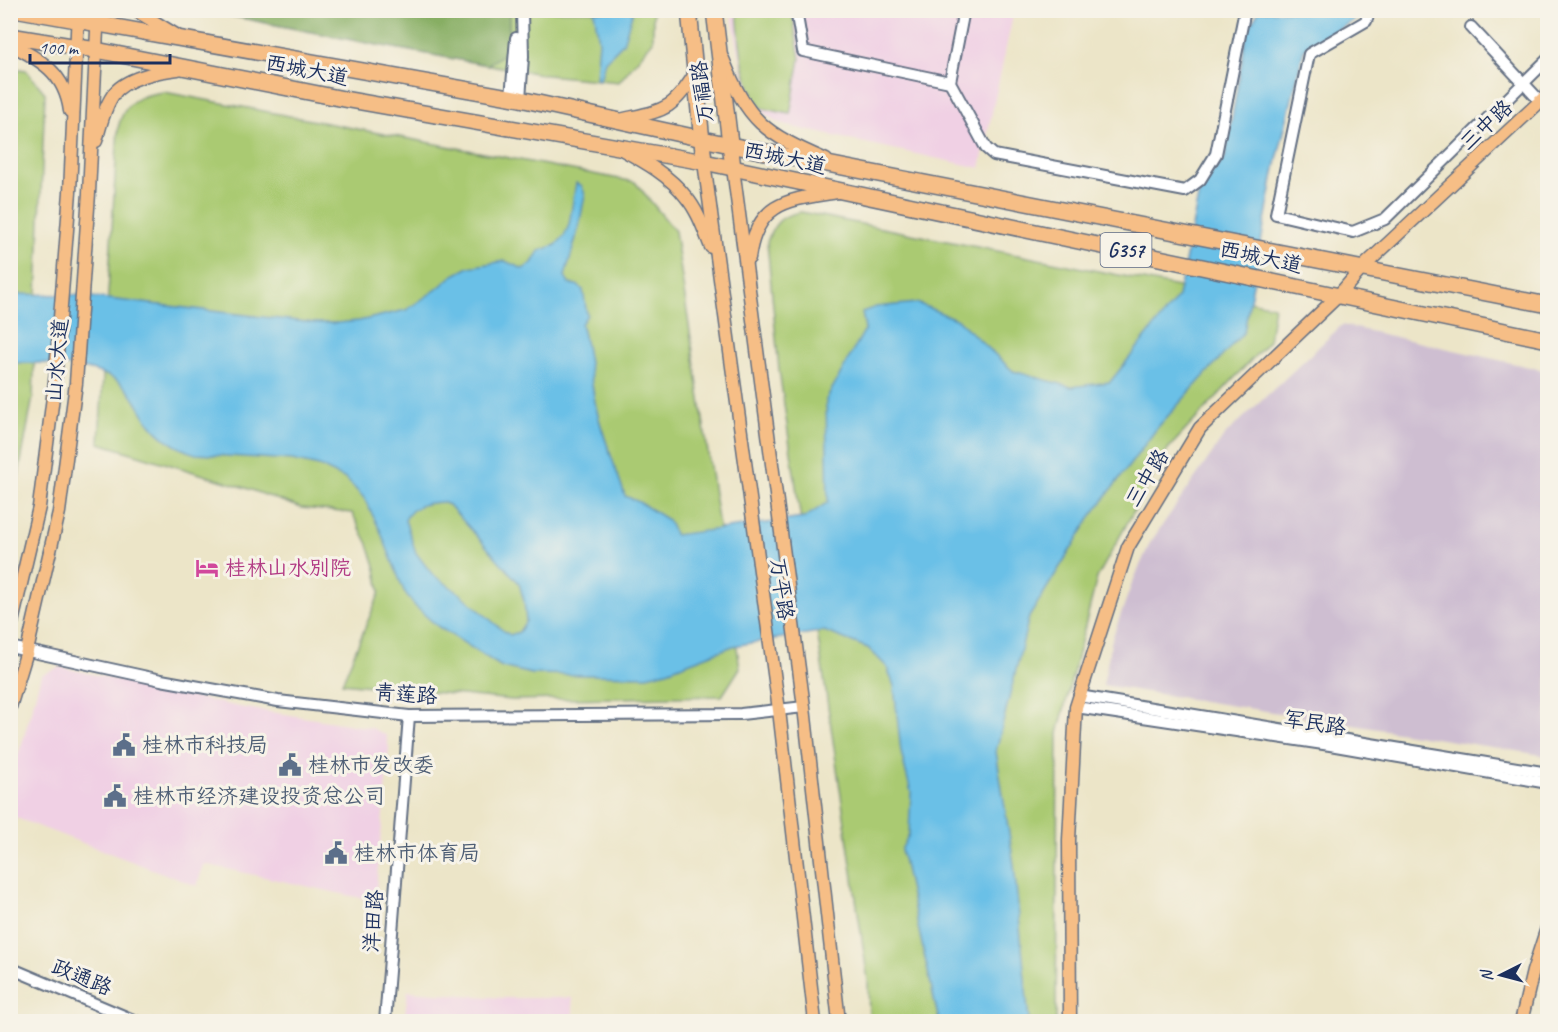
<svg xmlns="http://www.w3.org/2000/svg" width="1558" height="1032" font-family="Caveat,'LXGW WenKai TC',sans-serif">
<rect width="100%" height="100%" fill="#f7f3e8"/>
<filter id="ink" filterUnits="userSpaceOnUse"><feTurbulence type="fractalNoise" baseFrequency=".0167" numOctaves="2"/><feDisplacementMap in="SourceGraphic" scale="12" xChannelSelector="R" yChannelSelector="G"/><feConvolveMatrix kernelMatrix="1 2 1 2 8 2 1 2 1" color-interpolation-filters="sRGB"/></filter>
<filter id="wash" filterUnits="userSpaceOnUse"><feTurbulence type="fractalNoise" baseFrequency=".008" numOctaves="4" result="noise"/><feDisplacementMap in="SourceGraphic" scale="24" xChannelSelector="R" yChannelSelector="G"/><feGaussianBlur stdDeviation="1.35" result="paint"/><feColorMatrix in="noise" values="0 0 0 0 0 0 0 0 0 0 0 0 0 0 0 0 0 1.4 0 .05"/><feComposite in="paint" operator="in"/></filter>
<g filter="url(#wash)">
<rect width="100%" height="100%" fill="#ece5c8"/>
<g fill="#f0d0e4">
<path d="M731 11H1014L980 168 797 128 777 122 760 110 744 79Z"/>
<path d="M60 667 239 707 372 728 386 735 389 748 375 901 204 864 197 886 11 816V776L23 740 41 675Z"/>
<path d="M408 991 503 998H572L574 1021H404Z"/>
</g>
<path fill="#cebed1" d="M1342 325 1547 371V756L1103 685 1112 639 1131 586 1150 543 1224 436Z"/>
<g fill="#aaca72" stroke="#627c68" stroke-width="1.5">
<path d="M206 11H653V41L619 82 546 75 372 44Z"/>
<path d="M737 11H792L800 59 790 114 761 108C741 80 740 44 737 11Z"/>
<path d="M11 68 26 70 45 93 33 397 11 515Z"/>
<path d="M164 92 635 182 675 231 740 668 722 696 512 700 342 683 380 592 376 569 368 544 352 513 301 508 246 488 99 443 118 128C124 101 139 95 164 92Z"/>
<path d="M801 212 1274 306 1269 341 1168 449 1097 578 1058 733 1056 1021H869L868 981 779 370 767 242C774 223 781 215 801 212Z"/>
</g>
<path fill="#87ae64" stroke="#516e61" stroke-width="1.5" d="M206 11H509V35L505 53 487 65 372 44Z"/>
<g fill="#6ac0e7" stroke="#4278a2" stroke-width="1.5" fill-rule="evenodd">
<path d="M594 11H633L623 43 605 61 600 80 596 79 599 41Z"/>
<path d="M1259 11H1364L1363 15 1304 49 1275 168 1244 332 1158 427 1090 518 1029 617 996 751 1014 865 1029 1021H939L901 850 909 834 911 792 901 752 894 686 887 667 868 648 824 631 733 646 667 671 647 676 532 674 502 667 437 626 415 606 404 591 380 530 364 498 346 479 319 466 292 460 196 454C178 449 159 437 148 421 140 410 135 397 125 387 103 364 40 362 11 363L10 294 74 295 315 323H337L359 321 406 310 437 289 452 276 469 267 505 261 523 269 532 263 539 251 556 245 564 236 569 225 576 183 581 185 585 194 579 227 565 276 569 284 577 285 583 290 587 315 581 324C589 351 590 379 596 407 603 438 616 467 625 496L639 502 668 520 675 535 804 518 828 502 826 400 865 329 862 312 876 307 917 303 958 320 1013 371 1071 387 1110 382 1178 297 1200 187 1225 158 1247 32ZM443 502 450 506 519 583 524 601 526 621 519 632 510 635 501 629 462 595 432 574 416 553 405 520C413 504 427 503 443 502Z"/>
</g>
</g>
<g filter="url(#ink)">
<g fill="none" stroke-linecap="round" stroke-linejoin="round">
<g stroke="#646f83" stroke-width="14">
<g id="minor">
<path d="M796 10 803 51 950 82"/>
<path d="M964 10 950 82 986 148 994 155 1185 191 1200 180 1216 154 1245 10"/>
<path d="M1370 10 1366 21 1309 54 1276 214 1353 232 1385 219 1548 59"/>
<path d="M1471 27 1540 101"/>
<path d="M511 97 516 38"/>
<path d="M520 99 523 57 522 10"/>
<path d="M10 647 161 680 278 701 409 716 741 714 804 707"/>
<path d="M1079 696 1548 773"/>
<path d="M1076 707 1330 745 1548 783"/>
<path d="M10 968 138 1022"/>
<path d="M385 1022 409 716"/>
</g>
</g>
<g stroke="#646f83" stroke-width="15">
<g id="major">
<path d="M135 10 176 35"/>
<path d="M10 44C41 60 65 73 70 111"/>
<path d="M723 59C748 122 764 133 826 160"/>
<path d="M620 120C663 110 672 112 696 72"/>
<path d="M96 141C100 127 104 108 113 95 124 78 159 71 178 69"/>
<path d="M623 150C645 162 670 176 686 197 698 211 704 230 711 247"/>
<path d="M704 162 779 710 815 1022"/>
<path d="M733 168 804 707 839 1022"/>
<path d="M749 258C757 201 788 200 837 192"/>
<path d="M10 631 39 507 55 381 70 192 78 10"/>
<path d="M10 707 27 651 59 512 76 383 89 193 98 10"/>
<path d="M1070 1022 1069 840 1076 707 1128 547 1200 428 1339 295 1363 267 1548 94"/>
<path d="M1521 1022 1533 971 1548 925"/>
</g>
</g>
<g stroke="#646f83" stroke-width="18">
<g id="highway">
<path d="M20 10 520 99 730 145 1548 305"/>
<path d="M689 10 704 162"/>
<path d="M714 10 733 168"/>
<path d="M10 36 96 50 344 99 704 162 1548 340"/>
</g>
</g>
<use href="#minor" stroke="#fff" stroke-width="10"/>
<use href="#major" stroke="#f6be86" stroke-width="12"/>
<use href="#highway" stroke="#f6be86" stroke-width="15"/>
</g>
</g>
<defs>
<g id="hotel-bare" transform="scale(1.8)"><path d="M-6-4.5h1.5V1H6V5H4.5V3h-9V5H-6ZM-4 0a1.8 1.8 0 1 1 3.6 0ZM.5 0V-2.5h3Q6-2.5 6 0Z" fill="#d1479c" stroke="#f7f3e8" stroke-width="2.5" paint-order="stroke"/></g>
<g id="civic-bare" transform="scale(1.8)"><path d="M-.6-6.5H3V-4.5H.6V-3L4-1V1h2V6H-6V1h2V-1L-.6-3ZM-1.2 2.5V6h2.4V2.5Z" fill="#5c6f8a" stroke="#f7f3e8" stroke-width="2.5" paint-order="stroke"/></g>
</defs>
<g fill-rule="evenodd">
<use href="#hotel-bare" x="207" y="568"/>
<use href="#civic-bare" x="124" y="745"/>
<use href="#civic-bare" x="290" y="765"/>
<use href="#civic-bare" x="115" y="796"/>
<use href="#civic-bare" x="336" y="853"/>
</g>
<g text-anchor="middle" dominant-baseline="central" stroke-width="6" stroke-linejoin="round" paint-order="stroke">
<rect fill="#f7f3e8" stroke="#5d6a87" stroke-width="1.5" x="1100.5" y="233" width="51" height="34" rx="4.5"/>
<g font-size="20" font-weight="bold" fill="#1b2f5e">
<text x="1126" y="250">G357</text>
</g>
<g font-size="21" fill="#1b2f5e" stroke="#f7f3e8">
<text transform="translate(307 70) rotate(11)">西城大道</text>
<text transform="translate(702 92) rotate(-97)">万福路</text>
<text transform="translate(1486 125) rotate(-43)">三中路</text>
<text transform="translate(785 158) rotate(12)">西城大道</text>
<text transform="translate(1261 257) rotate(12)">西城大道</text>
<text transform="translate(57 360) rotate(-85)">山水大道</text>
<text transform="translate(1147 478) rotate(-59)">三中路</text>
<text transform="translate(782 589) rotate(82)">万平路</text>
<text transform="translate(406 694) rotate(4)">青莲路</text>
<text transform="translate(1315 723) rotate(9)">军民路</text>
<text transform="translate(373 921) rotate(-86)">洋田路</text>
<text transform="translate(82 977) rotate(22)">政通路</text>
</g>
<g font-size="21" fill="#b23c85" stroke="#f7f3e8" text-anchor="start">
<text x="225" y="568">桂林山水别院</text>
</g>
<g font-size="21" fill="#4e5e75" stroke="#f7f3e8" text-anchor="start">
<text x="142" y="745">桂林市科技局</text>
<text x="308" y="765">桂林市发改委</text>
<text x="133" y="796">桂林市经济建设投资总公司</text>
<text x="354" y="853">桂林市体育局</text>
</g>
</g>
<rect width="1558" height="1032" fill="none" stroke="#f7f3e8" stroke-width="36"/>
<g transform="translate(1501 975) rotate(264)" stroke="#f7f3e8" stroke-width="4.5" paint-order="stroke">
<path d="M0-4.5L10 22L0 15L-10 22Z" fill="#1b2f5e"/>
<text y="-9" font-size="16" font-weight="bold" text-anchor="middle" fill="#1b2f5e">N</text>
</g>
<path d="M30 54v9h140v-9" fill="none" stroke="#1b2f5e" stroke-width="3"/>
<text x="39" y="54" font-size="18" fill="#1b2f5e" stroke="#f7f3e8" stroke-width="4.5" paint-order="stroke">100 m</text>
</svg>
